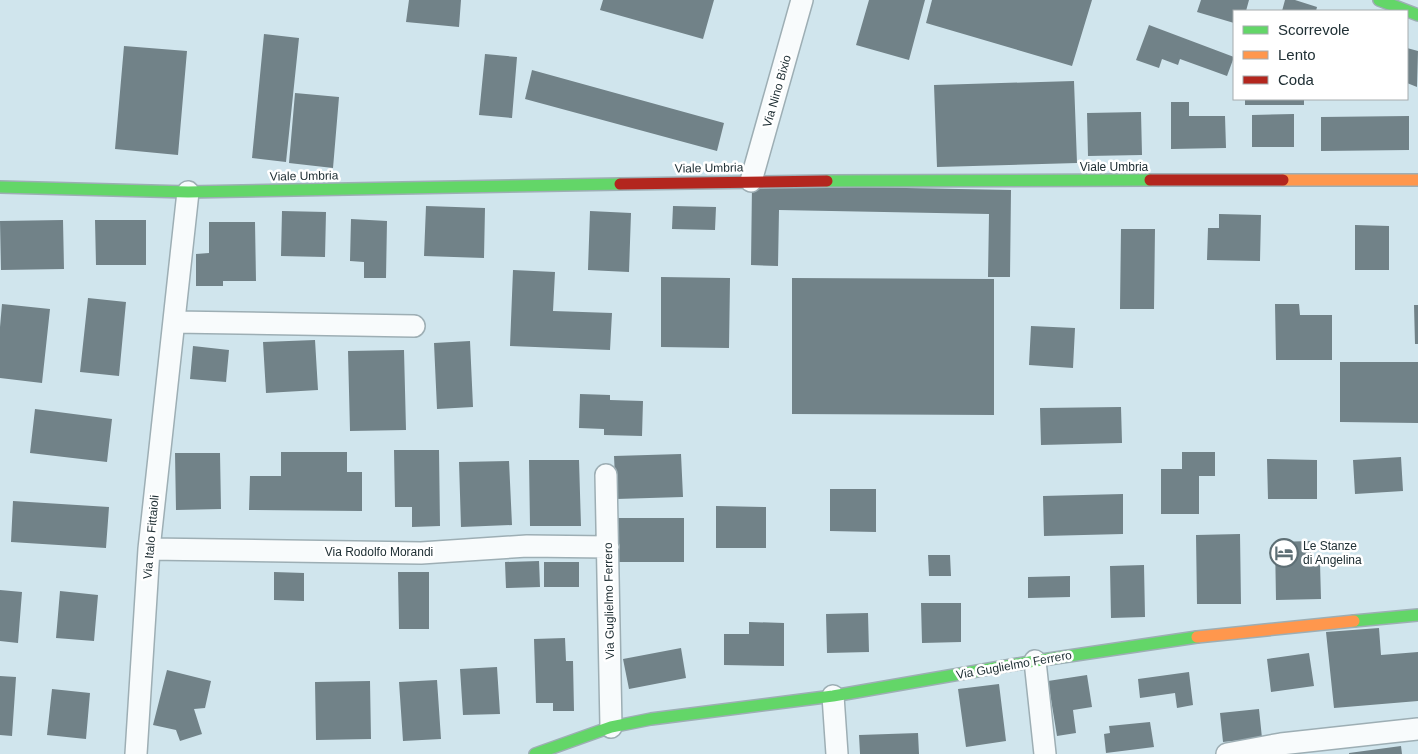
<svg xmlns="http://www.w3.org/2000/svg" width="1418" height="754" font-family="Helvetica,sans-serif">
<rect width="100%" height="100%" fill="#d0e5ed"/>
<!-- building -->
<path fill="#718288" d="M409 0H461L459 27 406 22Z
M603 0H714L703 39 600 10Z
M869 0H925L909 60 856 45Z
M932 0H1092L1072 66 926 23Z
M1201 0H1249L1246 11H1234V23L1197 12Z
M1285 0H1295L1317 7 1316 11H1282Z
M1149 25 1234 57 1227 76 1180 59 1178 65 1162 59 1159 68 1136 60Z
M264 34 299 38 286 162 252 158Z
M124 46 187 51 178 155 115 149Z
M1407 48 1418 51 1417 87 1407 83Z
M485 54 517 57 512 118 479 115Z
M532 70 724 123 717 151 525 99Z
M1074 81 1077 163 937 167 934 85Z
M295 93 339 97 333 168 289 163Z
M1245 99H1304V105H1245Z
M1171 102H1189V116H1225L1226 148 1171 149Z
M1141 112 1142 155 1088 156 1087 113Z
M1294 114V147H1252V115Z
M1409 116V150L1321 151V117Z
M752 185 1011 190 1010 277H988L989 214 779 210 778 266 751 265Z
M426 206 485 208 484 258 424 256Z
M673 206 716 207 715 230 672 229Z
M282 211 326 212 325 257 281 256Z
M590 211 631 213 629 272 588 270Z
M1219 214 1261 215 1260 261 1207 260 1208 228H1219Z
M351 219 387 221 386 278H364V262L350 261Z
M63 220 64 269 1 270 0 221Z
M95 220H146V265H96Z
M209 222H255L256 281H223V286H196V254L209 253Z
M1355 225 1389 226V270H1355Z
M1121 229H1155L1154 309H1120Z
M513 270 555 272 553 311 612 313 610 350 510 346Z
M661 277 730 278 729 348 661 347Z
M792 278 994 279V415L792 414Z
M88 298 126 302 119 376 80 372Z
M2 304 50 309 42 383 0 378V327Z
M1275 304H1299L1300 315H1332V360H1276Z
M1414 305H1418V344H1415Z
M1031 326 1075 328 1073 368 1029 365Z
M315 340 318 390 266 393 263 342Z
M470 341 473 407 437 409 434 343Z
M193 346 229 350 226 382 190 379Z
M404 350 406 430 350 431 348 351Z
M1340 362H1418V423L1340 422Z
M580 394 610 395V400L643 401 642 436 604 435V429L579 428Z
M1121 407 1122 443 1041 445 1040 408Z
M35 409 112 419 107 462 30 453Z
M394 450H439L440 526 412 527V507H395Z
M281 452H347V472H362V511L249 510 250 476H281Z
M1182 452H1215V476H1199V514H1161V469H1182Z
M175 453H220L221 509 176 510Z
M681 454 683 497 616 499 614 456Z
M1401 457 1403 491 1355 494 1353 460Z
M1267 459 1317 460V499H1268Z
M529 460H579L581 526H530Z
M509 461 512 525 461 527 459 462Z
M830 489H876V532L830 531Z
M1123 494V534L1044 536 1043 496Z
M13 501 109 507 106 548 11 542Z
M716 506 766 507V548H716Z
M615 518H684V562H615Z
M1240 534 1241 604H1197L1196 535Z
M1311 541V564L1320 563 1321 599 1276 600 1275 542Z
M928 555H950L951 576H929Z
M539 561 540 587 506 588 505 562Z
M544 562H579V587H544Z
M1144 565 1145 617 1111 618 1110 566Z
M274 572 304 573V601L274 600Z
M398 572H429V629H399Z
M1070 576V597L1028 598V577Z
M0 590 22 592 18 643 0 641Z
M60 591 98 595 94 641 56 638Z
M921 603H961V642L922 643Z
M868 613 869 652 827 653 826 614Z
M749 622 784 623V666L724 665V634H749Z
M1379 628 1381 655 1418 652V701L1334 708 1326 632Z
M565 638 566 661H573L574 711H553V703H536L534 639Z
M681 648 686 678 629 689 623 659Z
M1309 653 1314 686 1271 692 1267 659Z
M497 667 500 714 463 715 460 669Z
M167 670 211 681 205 708 194 709 202 734 180 741 176 730 153 725Z
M1189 672 1193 705 1177 708 1175 693 1140 698 1138 679Z
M1087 675 1092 707 1073 710 1076 733 1057 736 1048 681Z
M0 676 16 677 12 736 0 735Z
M437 680 441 739 403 741 399 682Z
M370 681 371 739 316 740 315 682Z
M999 684 1006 741 966 747 958 689Z
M52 689 90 693 86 739 47 735Z
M1259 709 1262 738 1223 742 1220 713Z
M1150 722 1154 747 1106 753 1104 734 1110 733 1109 726Z
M918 733 919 754H860L859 735Z
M1401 746 1402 754H1349V753Z"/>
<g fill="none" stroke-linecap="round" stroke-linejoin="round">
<defs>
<path id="street" d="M751 181 802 0
M174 322 414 326
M606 475 611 727
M149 549 421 553 527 546 608 547
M1035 661 1045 754
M833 696 837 754
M136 754 149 549 188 192
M1227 754 1281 744 1418 729"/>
<path id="fast" d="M1379 0 1418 15
M827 181 1150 180
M0 187 188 192 620 184
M1354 621 1418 615
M535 754 611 727 651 719 833 696 1035 661 1197 637"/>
<path id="slow" d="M1283 180H1418
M1197 637 1354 621"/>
<path id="jam" d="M1150 180H1283
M620 184 827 181"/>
</defs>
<!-- street casing -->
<use href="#street" stroke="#9daeb4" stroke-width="24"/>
<!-- fast casing -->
<use href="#fast" stroke="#9daeb4" stroke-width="14"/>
<!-- slow casing -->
<use href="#slow" stroke="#9daeb4" stroke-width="14"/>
<!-- jam casing -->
<use href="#jam" stroke="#9daeb4" stroke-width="14"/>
<!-- street -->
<use href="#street" stroke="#f8fbfc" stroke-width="21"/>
<!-- fast -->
<use href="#fast" stroke="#63d668" stroke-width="11"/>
<!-- slow -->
<use href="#slow" stroke="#ff974d" stroke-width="11"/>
<!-- jam -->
<use href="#jam" stroke="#b3261e" stroke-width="11"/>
</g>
<!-- icons -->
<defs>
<symbol id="hotel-ring" viewBox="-11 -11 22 22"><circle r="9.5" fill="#fff" stroke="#5e6f75" stroke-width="1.5"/><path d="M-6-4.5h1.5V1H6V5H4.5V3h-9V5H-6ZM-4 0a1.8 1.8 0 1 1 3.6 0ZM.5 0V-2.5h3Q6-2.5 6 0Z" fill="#5e6f75"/></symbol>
</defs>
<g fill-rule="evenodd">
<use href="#hotel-ring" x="1268" y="537" width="32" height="32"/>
</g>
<g text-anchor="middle" stroke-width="5" stroke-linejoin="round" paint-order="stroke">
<!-- street labels -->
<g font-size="12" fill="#203035" stroke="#fff">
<text transform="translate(777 91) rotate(-74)" y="4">Via Nino Bixio</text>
<text x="1114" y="171">Viale Umbria</text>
<text transform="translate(709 168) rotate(-1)" y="4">Viale Umbria</text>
<text transform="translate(304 176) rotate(-1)" y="4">Viale Umbria</text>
<text transform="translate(151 537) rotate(-85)" y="4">Via Italo Fittaioli</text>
<text x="379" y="556">Via Rodolfo Morandi</text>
<text transform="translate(609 601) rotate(-91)" y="4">Via Guglielmo Ferrero</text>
<text transform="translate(1014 665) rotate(-10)" y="4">Via Guglielmo Ferrero</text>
</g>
<!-- poi labels -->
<g font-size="12" fill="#203035" stroke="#fff" text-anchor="start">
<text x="1303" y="550">Le Stanze<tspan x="1303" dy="14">di Angelina</tspan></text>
</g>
</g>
<!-- legend -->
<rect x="1233" y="10" width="175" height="90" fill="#ffffff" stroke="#a6acae"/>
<rect x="1243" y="26" width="25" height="8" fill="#63d668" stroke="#a6acae"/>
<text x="1278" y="35" font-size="15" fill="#203035">Scorrevole</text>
<rect x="1243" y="51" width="25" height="8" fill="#ff974d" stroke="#a6acae"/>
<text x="1278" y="60" font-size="15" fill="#203035">Lento</text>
<rect x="1243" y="76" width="25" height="8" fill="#b3261e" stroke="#a6acae"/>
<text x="1278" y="85" font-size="15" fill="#203035">Coda</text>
</svg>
